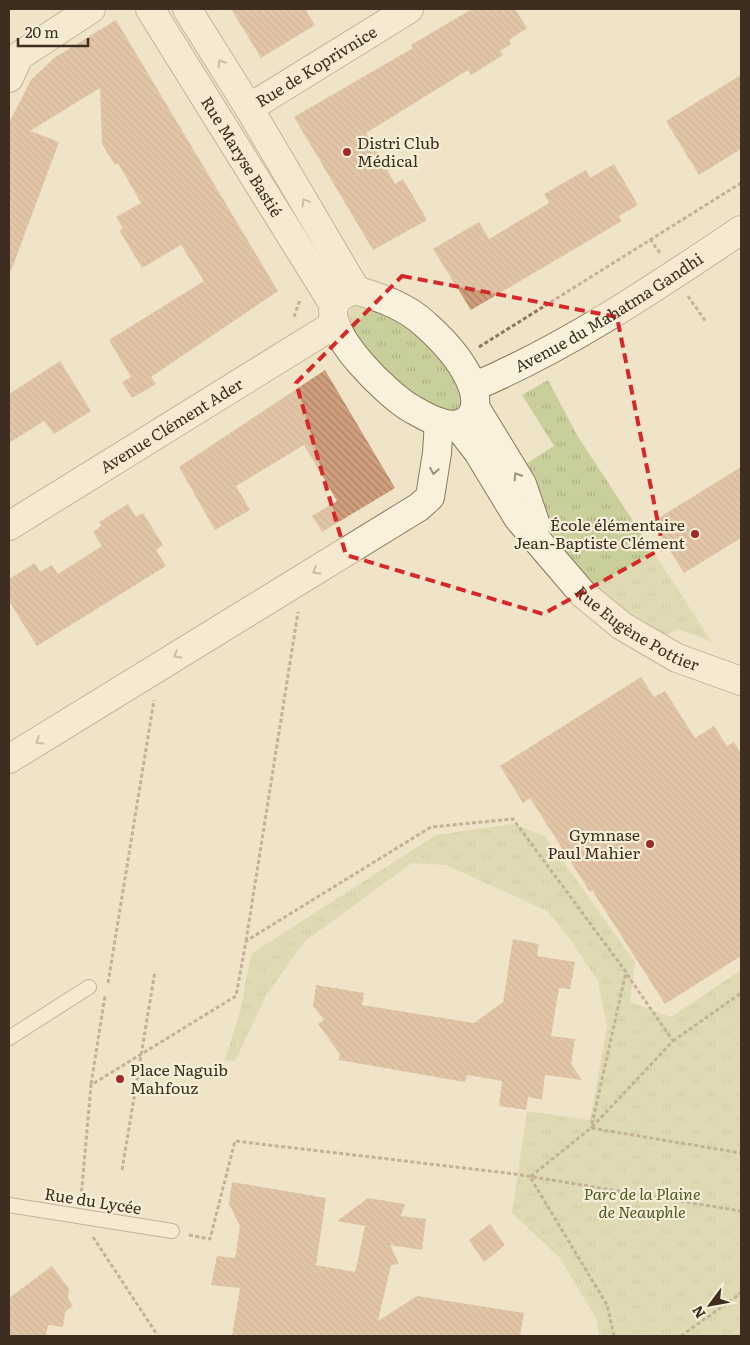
<svg xmlns="http://www.w3.org/2000/svg" width="750" height="1345" font-family="Literata,serif">
<defs>
<pattern id="grass-tufts" width="24" height="20" patternUnits="userSpaceOnUse" patternTransform="scale(1.25)"><rect width="24" height="20" fill="#c9cf9b"/><path d="M3 7l-1-3M5 7V3M7 7l1-3M15 17l-1-3M17 17v-4M19 17l1-3" fill="none" stroke="#aeb285"/></pattern>
<pattern id="building-back-hatch" width="6" height="6" patternUnits="userSpaceOnUse" patternTransform="scale(1.25)"><rect width="6" height="6" fill="#cf9f7d"/><path d="M-1 5l2 2M0 0l6 6M5-1l2 2" fill="none" stroke="#a98266"/></pattern>
</defs>
<rect width="100%" height="100%" fill="#f0e4c8"/>
<!-- grass -->
<path fill="url(#grass-tufts)" d="M356 304 383 310 425 340 458 381 463 401C457 411 453 413 442 412 426 402 410 393 395 383 382 373 349 333 348 316 348 311 352 307 356 304Z
M548 380 577 435 712 642 678 629 667 635 601 595 572 562 541 518 524 465 554 446 522 395Z
M513 824 545 836 635 962 630 1002 671 1017 741 970V1336H599L596 1318 560 1258 512 1213 527 1111 590 1120 607 1027 598 981 570 939 547 911 446 865 412 863 305 941 267 994 235 1061 225 1060 241 1008 251 954 436 835Z"/>
<!-- building -->
<path fill="url(#building-back-hatch)" d="M231 9H305L315 25 261 58Z
M472 9H515L527 28 509 40 511 44 500 51 503 55 471 75 468 70 366 133 395 184 403 179 427 220 373 250 294 117 413 48 411 45Z
M116 20 278 291 151 377 156 384 132 398 122 382 131 377 109 340 204 281 181 245 142 268 119 230 123 228 116 217 141 203 118 163 115 165 102 144 100 88 30 131 59 142 11 271 9 270V123L31 80 54 58Z
M741 75V149L699 175 666 121Z
M614 164 638 205 619 216 622 221 471 310 433 249 479 222 489 239 549 203 544 194 586 170 590 178Z
M60 361 91 411 54 434 44 421 9 443V394Z
M325 370 395 488 322 532 312 516 337 501 304 445 236 486 250 510 215 530 179 467Z
M741 467V538L684 573 652 522Z
M128 504 136 517 143 513 163 545 156 550 166 566 37 646 9 601V579L35 563 40 572 52 565 58 574 102 546 93 532 101 526 99 522Z
M641 677 654 697 665 691 695 738 714 726 727 746 734 742 741 753V956L665 1004 592 890 590 892 530 798 523 803 500 766Z
M513 939 539 944 537 956 575 962 570 989 559 988 551 1036 575 1039 571 1064 582 1080 545 1075 542 1100 528 1097 526 1110 499 1106 502 1081 467 1075 465 1082 339 1060 340 1054 318 1024 324 1020 313 1006 316 985 364 993 362 1005 474 1023 503 1002Z
M232 1182 326 1198 316 1265 355 1272 365 1226 337 1221 368 1198 405 1204 401 1216 426 1219 422 1250 390 1245 399 1264 391 1265 378 1321 417 1296 524 1313 520 1336H232L240 1288 211 1285 217 1256 235 1258 240 1226 229 1204Z
M490 1224 505 1245 484 1262 469 1240Z
M52 1266 69 1289 68 1298 73 1306 65 1312 63 1327 48 1325 46 1336H9V1298Z"/>
<g fill="none" stroke-linecap="round" stroke-linejoin="round">
<defs>
<path id="service" d="M9 1038 89 987
M9 1205 172 1231"/>
<g id="minor">
<path id="s1" d="M150 9 334 305"/>
<path d="M187 9 249 108 356 290"/>
<path d="M9 78 19 56 91 9"/>
<path id="s2" d="M249 108 409 9"/>
<path d="M356 290C381 298 406 306 426 325 445 342 465 364 473 388 476 398 477 409 470 417 455 435 428 418 412 409 390 397 321 332 335 304 339 295 347 293 356 290Z"/>
<path id="s3" d="M473 387C568 347 656 287 741 230"/>
<path d="M475 407 522 484 536 525"/>
<path id="s4" d="M457 425 478 452 518 518 583 594 622 626 677 658 741 681"/>
<path id="s5" d="M9 526 335 324"/>
<path d="M9 759 419 507 430 497 437 453 439 422"/>
</g>
</defs>
<!-- service casing -->
<use href="#service" stroke="#8d765c" stroke-width="16"/>
<!-- minor casing -->
<use href="#minor" stroke="#8d765c" stroke-width="30"/>
<!-- path -->
<path stroke="#8d765c" stroke-width="3" stroke-dasharray="4 2.5" stroke-linecap="butt" d="M650 239 660 253
M688 296 706 322
M294 317 300 300
M479 347 741 183
M246 941 298 612
M108 983 154 700
M673 1041 741 993
M91 1084 105 996
M592 1127 673 1041 626 973
M122 1170 155 971
M81 1198 91 1085 236 996 246 941 431 827 513 819 626 972 591 1128
M189 1235 210 1239 235 1141 515 1174 741 1211
M93 1237 158 1336
M614 1336 607 1305 530 1177 591 1128 741 1153
M681 1336 741 1293"/>
<!-- service -->
<use href="#service" stroke="#faf1dc" stroke-width="14"/>
<!-- minor -->
<use href="#minor" stroke="#faf1dc" stroke-width="28"/>
</g>
<!-- one-way arrows -->
<defs><path id="oneway-chevron" d="M-2-3.5L2.5 0L-2 3.5" fill="none" stroke-width="1.6" stroke-linecap="round" stroke-linejoin="round" transform="scale(1.25)"/></defs>
<g stroke="#9c907e">
<use href="#oneway-chevron" transform="translate(221 63) rotate(-122)"/>
<use href="#oneway-chevron" transform="translate(305 202) rotate(-121)"/>
<use href="#oneway-chevron" transform="translate(434 471) rotate(100)"/>
<use href="#oneway-chevron" transform="translate(517 476) rotate(-122)"/>
<use href="#oneway-chevron" transform="translate(316 571) rotate(148)"/>
<use href="#oneway-chevron" transform="translate(177 655) rotate(149)"/>
<use href="#oneway-chevron" transform="translate(39 741) rotate(148)"/>
</g>
<!-- marked area -->
<path d="M0 0H750V1345H0ZM402 276 617 317 663 548 543 614 346 555 296 383Z" fill="#f0e4c8" fill-opacity=".55" fill-rule="evenodd"/>
<path fill="none" stroke="#d62828" stroke-width="4" stroke-dasharray="10 6" stroke-linejoin="round" d="M402 276 617 317 663 548 543 614 346 555 296 383Z"/>
<!-- markers -->
<g fill="#9e2a2b" stroke="#f7eed8" stroke-width="2">
<circle cx="347" cy="152" r="5"/>
<circle cx="695" cy="534" r="5"/>
<circle cx="650" cy="844" r="5"/>
<circle cx="120" cy="1079" r="5"/>
</g>
<g text-anchor="middle" stroke-width="4.5" stroke-linejoin="round" paint-order="stroke">
<!-- street labels -->
<g font-size="16" fill="#3d2e20" stroke="#f7eed8">
<text dy="6" stroke="none"><textPath href="#s2" startOffset="79">Rue de Koprivnice</textPath></text>
<text dy="6" stroke="none"><textPath href="#s1" startOffset="174">Rue Maryse Bastié</textPath></text>
<text dy="6" stroke="none"><textPath href="#s3" startOffset="155">Avenue du Mahatma Gandhi</textPath></text>
<text dy="6" stroke="none"><textPath href="#s5" startOffset="191">Avenue Clément Ader</textPath></text>
<text dy="6" stroke="none"><textPath href="#s4" startOffset="276">Rue Eugène Pottier</textPath></text>
<text transform="translate(93 1201) rotate(9)" y="6">Rue du Lycée</text>
</g>
<!-- poi labels -->
<g font-size="16" fill="#3d2e20" stroke="#f7eed8" text-anchor="start">
<text x="357" y="149">Distri Club<tspan x="357" dy="18">Médical</tspan></text>
<text x="685" y="531" text-anchor="end">École élémentaire<tspan x="685" dy="18">Jean-Baptiste Clément</tspan></text>
<text x="640" y="841" text-anchor="end">Gymnase<tspan x="640" dy="18">Paul Mahier</tspan></text>
<text x="130" y="1076">Place Naguib<tspan x="130" dy="18">Mahfouz</tspan></text>
</g>
<!-- park labels -->
<g font-size="16" font-style="italic" fill="#4d5a26" stroke="#f7eed8">
<text x="642" y="1200">Parc de la Plaine<tspan x="642" dy="18">de Neauphle</tspan></text>
</g>
</g>
<!-- border -->
<rect width="750" height="1345" fill="none" stroke="#3d2e20" stroke-width="20"/>
<!-- north arrow -->
<g transform="translate(710 1305) rotate(238)" stroke="#f7eed8" stroke-width="4" paint-order="stroke">
<path d="M0-4L9 19L0 12L-9 19Z" fill="#3d2e20"/>
<text y="-8" font-size="14" font-weight="bold" text-anchor="middle" fill="#3d2e20">N</text>
</g>
<!-- scale -->
<path d="M18 38v8h70v-8" fill="none" stroke="#3d2e20" stroke-width="2.5"/>
<text x="25" y="38" font-size="15" fill="#3d2e20" stroke="#f7eed8" stroke-width="4" paint-order="stroke">20 m</text>
</svg>
